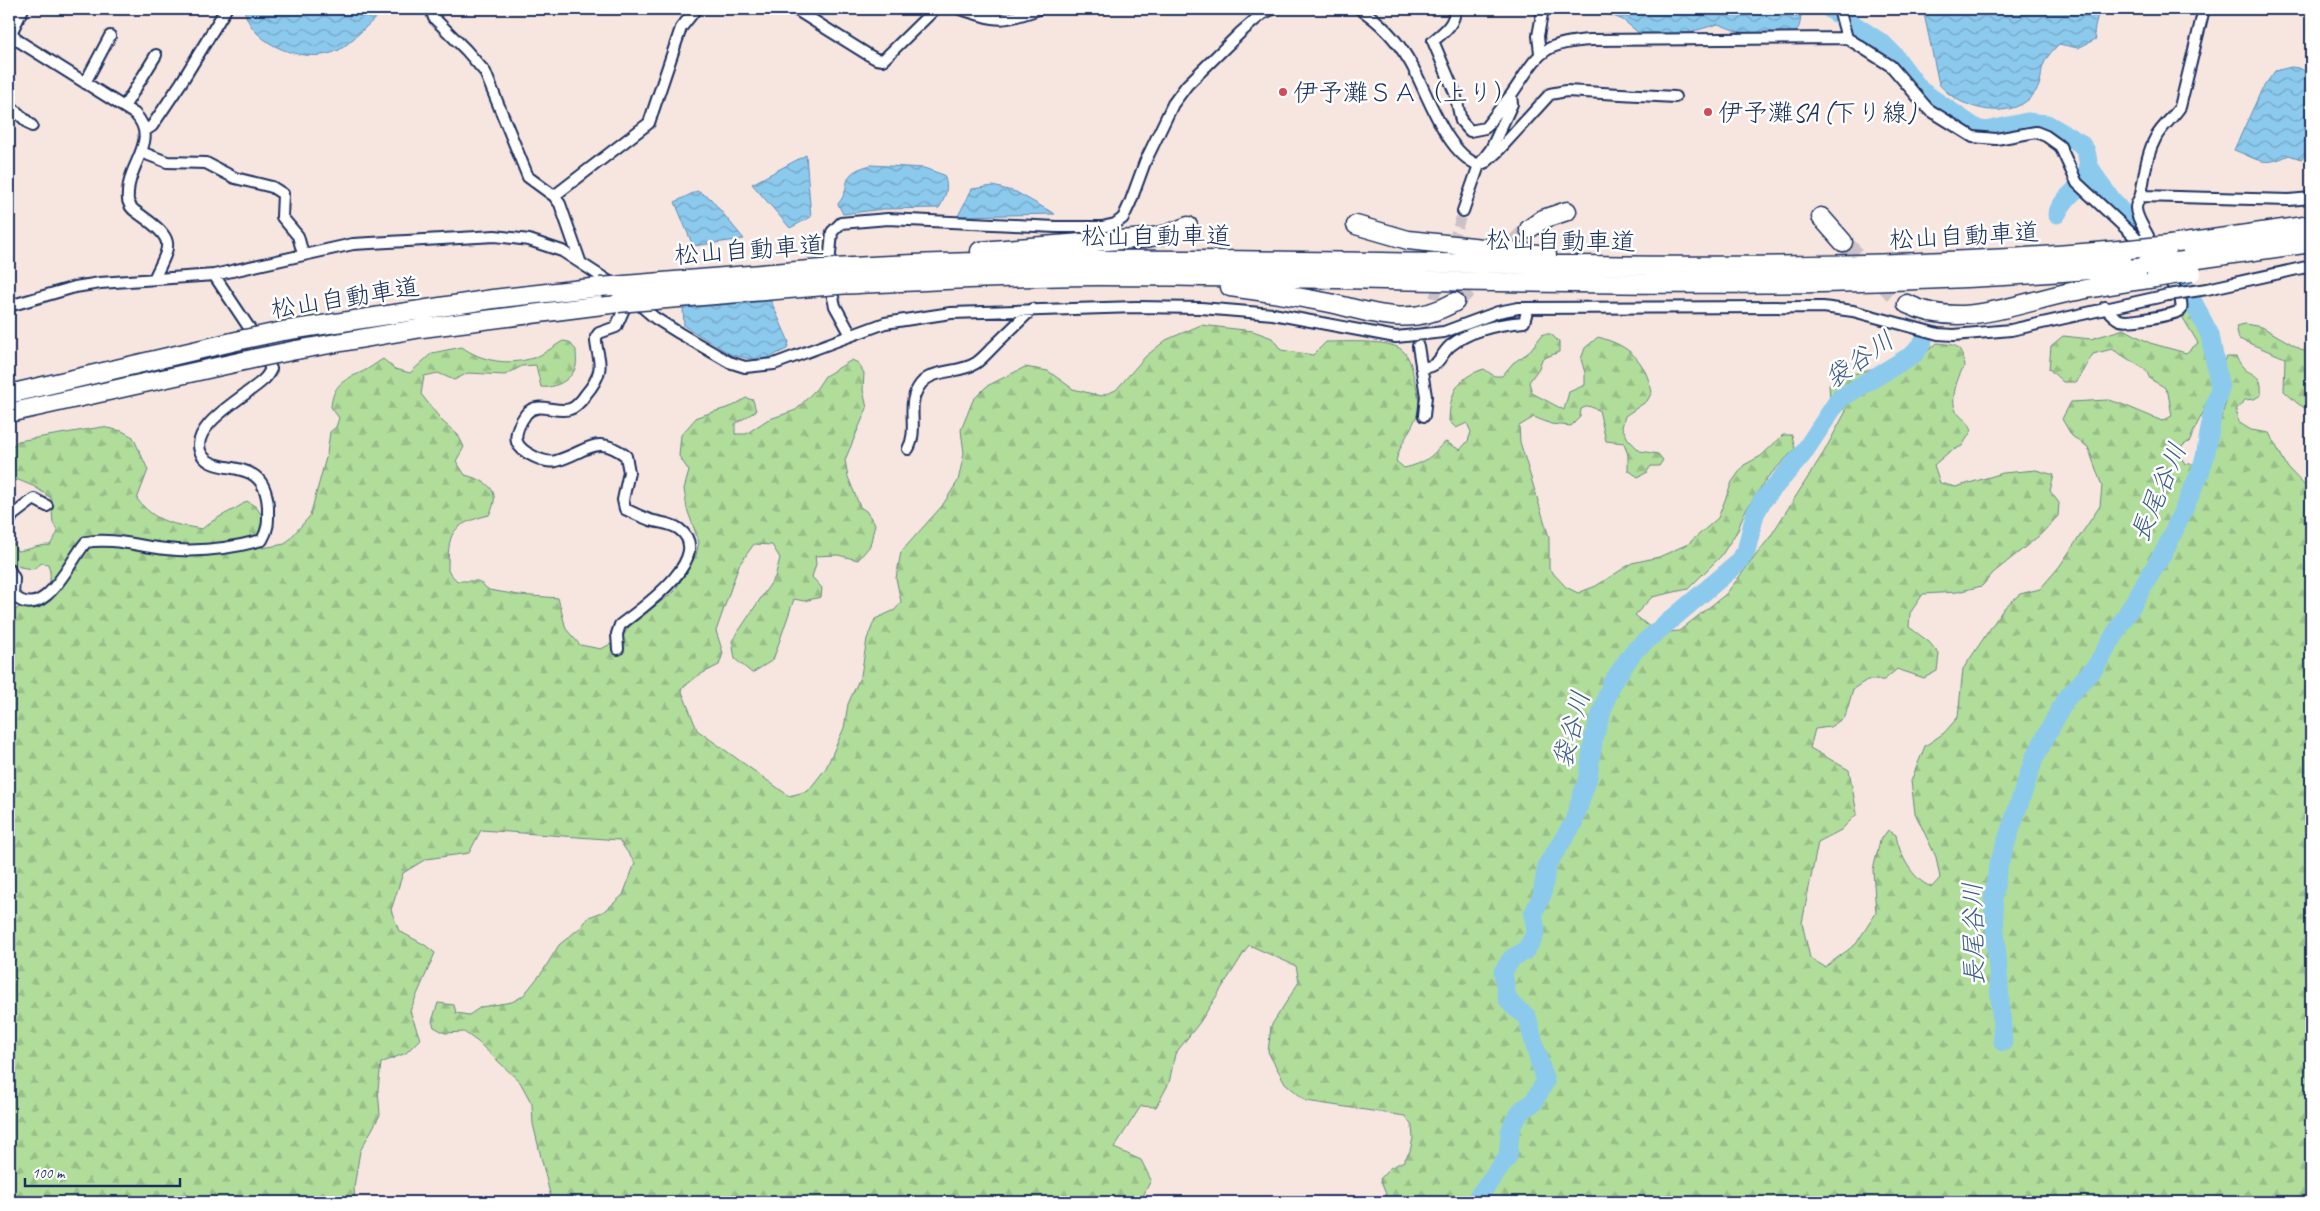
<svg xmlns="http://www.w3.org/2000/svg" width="2320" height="1211" font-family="Caveat,'Klee One',sans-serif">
<defs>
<pattern id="forest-firs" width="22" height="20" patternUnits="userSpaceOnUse" patternTransform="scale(1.25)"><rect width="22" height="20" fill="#b1dd9b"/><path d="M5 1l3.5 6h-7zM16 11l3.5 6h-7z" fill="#98be88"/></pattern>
<pattern id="water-waves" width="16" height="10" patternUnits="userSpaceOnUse" patternTransform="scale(1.25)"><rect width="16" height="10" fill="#8ccaed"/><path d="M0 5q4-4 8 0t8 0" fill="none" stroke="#72a4c3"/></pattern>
</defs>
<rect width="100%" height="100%" fill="#f7e6e0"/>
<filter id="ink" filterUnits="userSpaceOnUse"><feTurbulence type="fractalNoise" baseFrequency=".02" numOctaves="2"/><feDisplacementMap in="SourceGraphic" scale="10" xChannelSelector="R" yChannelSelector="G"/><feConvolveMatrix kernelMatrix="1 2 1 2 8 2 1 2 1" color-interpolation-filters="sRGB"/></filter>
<g filter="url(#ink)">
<!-- forest -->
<path fill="url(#forest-firs)" stroke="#66867c" d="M2193 310C2203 323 2219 368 2215 384 2211 404 2196 421 2190 441L2182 446 2180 455 2185 464H2194L2201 453 2214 440 2226 402 2221 367 2226 357H2236C2239 362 2242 367 2246 370 2259 378 2262 378 2261 395L2254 399 2245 400 2236 410 2238 422 2251 430 2269 433 2288 468 2306 487 2304 523 2311 524V1202H1389L1380 1179 1390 1168 1404 1161 1410 1151 1413 1138 1412 1126 1405 1116 1306 1101 1285 1083 1268 1052 1271 1026 1299 982 1296 966 1249 945 1200 1022 1175 1054 1169 1083 1156 1107 1141 1106 1114 1148 1141 1160 1151 1180 1140 1202H555L551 1198 533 1124 532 1104 520 1082 478 1042 464 1032 445 1033 434 1027 432 1021 438 1003 454 1005 456 1013 469 1015 481 1007 512 1002 523 996 543 971 559 945 581 927 589 917 605 911 623 895 635 863 619 840 481 830 469 853 426 859 403 873 391 910 399 931 425 945 435 953 410 1011 420 1039 406 1053 381 1063 378 1089 380 1115 360 1151 354 1187 355 1202H9V617C22 597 60 600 48 564L42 563 33 569 20 567 9 562V540L12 541 17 551C30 550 36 545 50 545L58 532 53 523 51 498 35 487 9 476V449L18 441 102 427 122 431 133 437 148 470 137 499C156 523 173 524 202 529 218 515 231 513 247 501L256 507 263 517 258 536 262 548 285 544 310 516 327 454 330 432 336 427 339 418 331 407C333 385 343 380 362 372 369 369 376 363 383 359L395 369 410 373 432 353 462 347C481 361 508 366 533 358 543 355 554 346 563 341L569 342 576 350C576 355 577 362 576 366 572 380 554 389 541 387L536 365 522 366 505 375 468 373 454 380 438 373 424 376 421 394 442 421 458 435 464 447 456 461 465 475C487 481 503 490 489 515 450 525 448 532 448 571L457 581H478L489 590 519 595 558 598 566 629 580 645 601 649 622 638 631 623 674 592 696 555 699 542 687 509 684 489 689 471 679 456 681 435 697 417 733 406 746 398 753 400 756 411 735 424V434H746L767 420 796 410 817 388 825 376 852 360 858 363 864 373 863 390 867 408 845 460 848 477 860 507 866 511 875 524 870 546 858 560 838 555 815 556 816 564 812 577 822 588 821 597 804 601 794 599 773 660 752 673 735 659 732 641 775 577 780 558 772 545 754 544 739 565 716 631 723 653 719 665 699 675 681 689 697 730 789 796 808 791 826 768 844 728 848 704 861 675 867 639 875 619 895 610 901 602 896 578 901 552 942 506 958 481 964 453 961 430 973 400 987 386 1025 367 1048 371 1073 389 1101 396 1116 390 1145 357 1166 340 1201 325 1253 331 1272 338 1281 350 1313 355 1326 342C1343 342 1390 339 1402 350 1410 357 1412 368 1414 378 1417 388 1421 403 1418 412 1412 430 1400 443 1396 461L1404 468C1413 466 1423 463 1431 456 1437 451 1439 446 1446 442L1460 450 1468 441 1471 432 1467 423 1456 428 1449 421C1450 393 1456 378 1484 369L1494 376H1502L1513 363 1528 353 1543 334H1551L1559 342V352L1542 359 1539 368 1529 382 1532 393 1564 410 1569 392 1585 385V373L1581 359 1585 348 1598 337C1630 346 1644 359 1652 392L1647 401 1625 416 1622 427 1628 439 1640 451 1658 454 1663 460 1659 466H1651L1646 473 1638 477 1628 470V455L1624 443 1606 441 1599 410 1588 406 1581 409 1580 417 1571 426 1551 424 1534 417 1519 426 1520 442 1549 537V569L1566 587 1578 593 1596 586 1632 563 1659 557 1688 544 1718 518 1732 482 1744 465 1761 456 1783 435H1792L1795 449 1767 478 1744 513 1738 530 1721 556 1688 589 1652 597 1635 615 1657 633 1679 631 1726 594 1770 537 1824 452 1846 411 1830 399 1829 385 1846 376 1892 363 1916 361 1937 343C1957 345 1962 344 1964 367 1957 377 1950 400 1956 411 1961 419 1969 421 1972 430L1962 446 1949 452 1934 465 1940 483 1956 487 2003 473 2036 470 2054 475 2050 491 2059 503 2058 516 2040 535 1993 573 1982 586 1957 592 1923 594 1910 613 1909 627 1929 642 1939 654 1937 671 1924 678 1897 669 1884 680H1867L1853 689 1845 717 1830 727 1815 729 1810 748 1849 770 1857 814 1841 830 1818 842 1802 923 1810 958 1825 967 1856 944 1876 913 1873 870 1880 841 1888 830 1896 835C1899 854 1913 881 1932 887L1940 878 1936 857 1915 813 1911 781 1925 746 1944 733 1958 717 1963 669 2004 608 2020 594 2040 589 2059 567 2100 506 2102 486 2088 447 2072 436 2062 419 2071 402 2108 400 2119 403 2162 421 2172 416 2168 393 2164 387 2150 379 2146 370 2112 349 2093 354 2076 382H2063L2049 369 2051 346 2063 336 2091 339 2124 329 2150 343 2186 353 2198 343 2183 318 2184 313Z
M2245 324 2262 327 2311 355V412L2297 403 2284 391 2285 358 2239 339 2236 326Z"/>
<!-- water -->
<path fill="url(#water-waves)" stroke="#5f8cb4" d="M244 9H386C373 19 351 43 339 50 307 66 251 46 244 9Z
M1596 9H1801C1801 18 1801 30 1792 35H1747L1718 24 1694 31 1690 36 1640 34 1623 20Z
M1923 9H2099L2094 32 2096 39 2078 48 2059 44C2052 51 2045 58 2042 69 2041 76 2041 84 2036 91 2015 123 1960 111 1939 84Z
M2291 67 2299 68 2311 74V151L2301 159 2289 155C2263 168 2258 159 2234 150L2262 89 2275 71Z
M806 155 811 217 790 228 752 184Z
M871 165 924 168 944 175C949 187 946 197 939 208L883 209 843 214 838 204C854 185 836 174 871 165Z
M993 186 1016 192 1055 214 958 216 972 189Z
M697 191 710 198 744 239 693 246 675 202Z
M771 301 789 342 787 349 761 361 732 355 684 326 683 308Z"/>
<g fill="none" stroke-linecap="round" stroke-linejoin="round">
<!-- river -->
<path stroke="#8ccaed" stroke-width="19" d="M1830 9 1883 44 1894 55 1920 90 1977 129 1986 131 2027 122 2047 124 2080 143 2086 151 2089 166 2101 186 2193 302 2210 335 2220 388 2213 411 2205 457 2200 473 2166 548 2096 666 2065 700 2034 759 1998 867 1993 900 2003 1042
M2057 214C2066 192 2082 191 2089 167
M1474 1202 1508 1157 1510 1133 1513 1123 1523 1109 1533 1103 1545 1082 1527 1017 1512 1005 1507 998 1503 972 1512 958 1525 951 1534 937 1536 929 1533 914 1542 895 1547 865 1573 824 1588 777 1594 736 1611 684 1634 651 1737 564 1746 551 1755 514 1762 501 1802 455 1839 399 1914 354 1923 342"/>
<!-- street-tunnel -->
<path stroke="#cbc1c6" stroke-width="10" stroke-dasharray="10 5" stroke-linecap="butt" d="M1420 341 1463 211"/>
<!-- highway-tunnel -->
<path stroke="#cbc1c6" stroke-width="18" stroke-dasharray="18 9" stroke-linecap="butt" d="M1843 242 1890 290 1907 304
M1455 302 1529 229"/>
<defs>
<path id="street" d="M431 9 434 18 466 50 485 72 528 177 554 196 560 204 580 261
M795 9 867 54 876 59 883 60 935 9
M960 9C999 21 1000 23 1039 9
M1360 9C1382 23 1397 40 1410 62 1427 91 1445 153 1479 165L1486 162 1498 151 1550 94 1566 91 1675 97
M1455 9C1455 24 1444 32 1433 41L1455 93 1461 121 1470 131 1485 128 1511 95 1512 104 1491 149 1479 165 1463 211
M9 28 17 40 135 114C160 140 129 162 128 192 128 196 127 200 129 203 131 210 137 212 142 216 177 241 170 245 154 279
M12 31 23 9
M1847 38 1891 66 1928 109 1973 137 1996 139 2036 132 2046 136 2060 146 2077 183 2133 235 2145 249
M1540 53 1538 36 1543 9
M85 83 110 36
M1511 95C1539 55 1538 43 1591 40L1847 38 1839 9
M9 105 32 126
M124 107 156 55
M146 130 152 126 181 83 226 9
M141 152 167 162 206 163 235 178 272 187 283 194 282 217 298 236 303 254
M554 196 649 123 681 28 696 9
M2141 196 2289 200 2311 198
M2139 242 2148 236C2144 228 2136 217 2136 208 2136 202 2140 199 2141 194 2145 174 2146 155 2156 137 2162 126 2173 118 2180 107L2204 9
M2207 289 2311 266
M635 301 655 318 679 333 729 362 745 367 774 364 885 323 951 313 1136 307 1201 308 1273 314 1396 337 1444 332 1498 312 1518 308 1823 307 1853 311 1938 334 1954 335 2011 330 2168 295
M9 306 75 287 100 283 214 275 353 244 495 236 529 240 562 251 616 286
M2105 307C2109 312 2114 318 2120 320 2127 323 2175 315 2181 310 2184 297 2172 284 2164 274
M851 335 835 306 828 276 832 232 841 223 888 219 1056 227H1102L1115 224 1123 218 1130 203 1145 162 1173 104 1187 85 1241 32 1262 14 1273 9
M1418 346 1426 396 1424 416
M1421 367C1439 369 1439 356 1450 346 1471 329 1499 324 1524 322L1528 308
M908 449C919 430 906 407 918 388 930 367 957 375 976 363 982 359 988 352 993 347 1006 334 1019 322 1032 309
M9 521 13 515 34 499 47 506
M9 569 14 578 13 595C44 624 69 562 86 542 112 537 141 547 166 549 198 553 232 548 262 540 269 528 268 521 268 507 265 453 217 478 202 455 185 428 246 396 262 381 266 378 269 373 271 369L254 335 214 275
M618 649 617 634 620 625C638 611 717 557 679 529 671 523 659 523 650 520 642 517 633 513 625 509L623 500 629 472 626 456C596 433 587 452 556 461 546 464 521 453 517 442 514 432 521 421 526 414 537 400 556 414 570 409 577 407 582 400 586 394 592 387 597 380 599 371 602 359 595 349 596 337L599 333 616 327 628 300"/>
<path id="highway" d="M1821 217 1843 242
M1356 225 1408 240 1547 255
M1529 229 1543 219 1567 211
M2170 245 2311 225
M980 251 1146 238 1168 234 1188 226
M2184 261 2311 243
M835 268C1267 242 1699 289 2130 249
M837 285C924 281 1012 276 1100 276 1448 277 1798 299 2145 265
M1230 287C1261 291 1293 296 1325 302 1374 312 1408 329 1455 302
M1907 304C1961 330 2017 303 2071 292 2099 286 2127 282 2155 278
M283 331 493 299 600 287
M296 350 422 328 618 303
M9 394 245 339
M9 413 257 358"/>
</defs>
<!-- street casing -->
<use href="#street" stroke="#1b2f5e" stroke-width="14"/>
<!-- highway casing -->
<use href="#highway" stroke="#1b2f5e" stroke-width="21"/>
<!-- street -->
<use href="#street" stroke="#fff" stroke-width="10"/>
<!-- highway -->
<use href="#highway" stroke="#fff" stroke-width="18"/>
<defs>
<path id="street-bridge" d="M2168 295 2207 289"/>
<path id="highway-bridge" d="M2130 249 2170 245
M2145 265 2184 261
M2155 278 2192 272
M600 287 835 268
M618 303 837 285
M245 339 283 331
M257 358 296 350"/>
</defs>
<!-- street-bridge casing -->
<use href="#street-bridge" stroke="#1b2f5e" stroke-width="14" stroke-linecap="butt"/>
<!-- highway-bridge casing -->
<use href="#highway-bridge" stroke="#1b2f5e" stroke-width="21" stroke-linecap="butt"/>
<!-- street-bridge -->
<use href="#street-bridge" stroke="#fff" stroke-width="10"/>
<!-- highway-bridge -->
<use href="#highway-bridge" stroke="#fff" stroke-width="18"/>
</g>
</g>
<!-- markers -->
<g fill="#d1495b" stroke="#fff" stroke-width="2">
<circle cx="1283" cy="92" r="5"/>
<circle cx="1708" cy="112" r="5"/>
</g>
<g text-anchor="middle" stroke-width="5" stroke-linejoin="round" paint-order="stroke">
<!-- poi labels -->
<g font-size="25" fill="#1b2f5e" stroke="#fff" text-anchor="start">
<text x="1293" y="101">伊予灘ＳＡ（上り）</text>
<text x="1718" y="121">伊予灘SA (下り線)</text>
</g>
<!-- street labels -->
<g font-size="25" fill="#1b2f5e" stroke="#fff">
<text x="1156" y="244">松山自動車道</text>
<text transform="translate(1964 235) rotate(-3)" y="9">松山自動車道</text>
<text transform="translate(1561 240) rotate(1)" y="9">松山自動車道</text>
<text transform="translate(749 249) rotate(-4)" y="9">松山自動車道</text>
<text transform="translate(345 297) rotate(-9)" y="9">松山自動車道</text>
</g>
<!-- water labels -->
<g font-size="26" font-style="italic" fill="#3d5e89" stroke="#fff">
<text transform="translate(1859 359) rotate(-35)" y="9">袋谷川</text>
<text transform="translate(2158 492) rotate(-67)" y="9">長尾谷川</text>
<text transform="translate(1571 729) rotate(-75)" y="9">袋谷川</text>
<text transform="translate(1973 934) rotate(-91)" y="9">長尾谷川</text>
</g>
</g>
<!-- margin -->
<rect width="2320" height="1211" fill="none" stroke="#fff" stroke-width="30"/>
<rect x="15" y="15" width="2290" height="1181" fill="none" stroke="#1b2f5e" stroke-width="2" filter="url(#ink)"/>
<!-- scale -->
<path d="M25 1178v8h155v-8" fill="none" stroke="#1b2f5e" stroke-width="2.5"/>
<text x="32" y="1178" font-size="15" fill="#1b2f5e" stroke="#ffffff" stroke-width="4" paint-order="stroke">100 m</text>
</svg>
